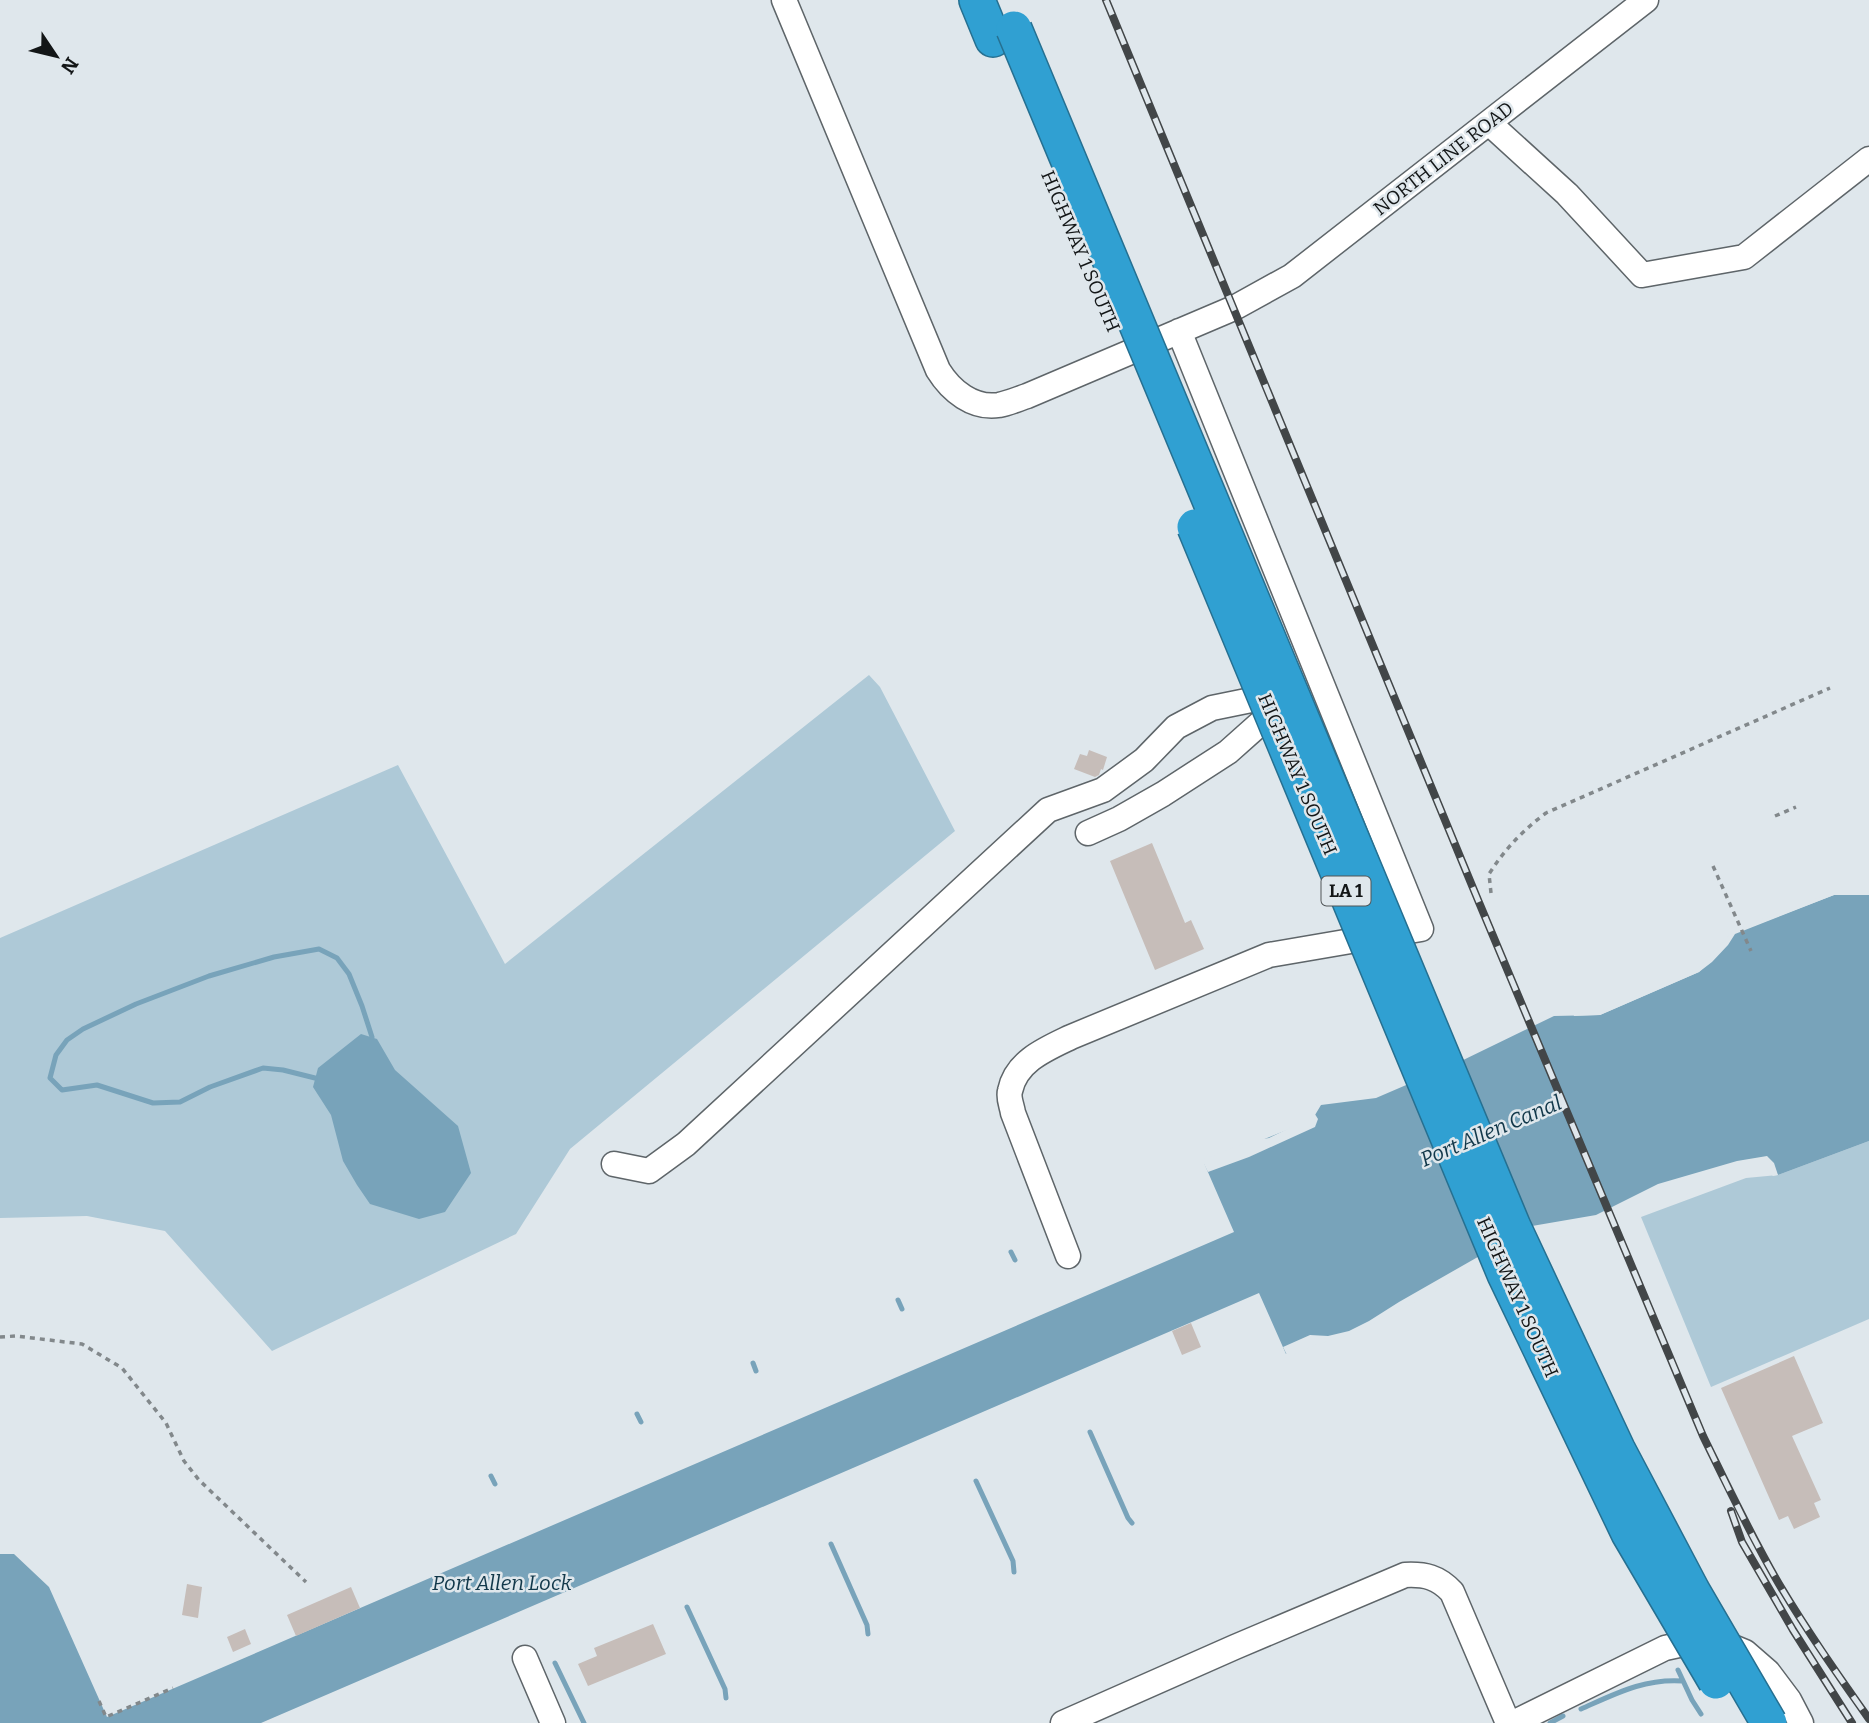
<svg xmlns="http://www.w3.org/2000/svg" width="1869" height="1723" font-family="Bitter,serif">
<rect width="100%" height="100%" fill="#dfe7ec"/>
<!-- green -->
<path fill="#aec9d7" d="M869 675 880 687 955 831 570 1149 516 1234 272 1351 165 1231 87 1216 0 1218V938L398 765 505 964Z
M1869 1141V1319L1711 1387 1641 1217 1746 1178 1778 1175Z"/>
<!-- water -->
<path fill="#78a3ba" d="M1834 895H1869V1141L1778 1175 1767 1165 1528 1239 1354 1330 1286 1354 1259 1293 261 1723H0V1554H14L49 1587 107 1717 1234 1232 1204 1163 1312 1120 1321 1105 1376 1098 1455 1064 1554 1016 1600 1015 1699 972 1735 933Z
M361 1034 377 1039 395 1070 458 1126 471 1173 445 1212 419 1219 370 1204 357 1185 343 1161 331 1115 313 1087 318 1068Z"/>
<!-- pier -->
<path fill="#dfe7ec" d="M1833 892H1869V895H1834L1735 934 1728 945 1712 962 1699 972 1600 1015 1574 1016 1573 1013 1599 1012 1697 969 1734 930Z
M1313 1111 1318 1119 1315 1127 1249 1157 1208 1172 1202 1160 1250 1141 1269 1138 1310 1118Z
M1767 1156 1774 1163 1778 1175 1773 1176 1766 1169 1689 1193 1635 1216 1595 1230 1530 1243 1355 1333 1315 1345 1288 1357 1283 1347 1310 1335 1328 1336 1349 1331 1369 1321 1399 1302 1532 1226 1596 1215 1658 1184 1737 1161Z"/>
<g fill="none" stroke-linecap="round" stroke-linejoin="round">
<!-- stream -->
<path stroke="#78a3ba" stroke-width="5" d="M315 1078 283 1070 263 1068 210 1087 180 1102 153 1103 97 1085 62 1090 50 1078 56 1055 67 1040 83 1029 136 1004 209 976 274 957 319 949 337 958 349 974 362 1006 372 1037
M1011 1252 1015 1260
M898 1300 902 1309
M753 1363 756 1371
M637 1414 641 1422
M1090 1432 1128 1518 1132 1523
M491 1476 495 1484
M976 1481 1013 1561 1014 1572
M831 1544 867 1625 868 1634
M687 1607 725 1689 726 1698
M555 1663 584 1723
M1678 1670 1692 1700 1701 1714
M1581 1709C1615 1694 1645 1678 1683 1681
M1550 1723 1563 1716"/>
</g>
<!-- building -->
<path fill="#c6bdb9" d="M1089 750 1107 757 1103 770 1101 769 1099 775 1095 777 1074 769 1080 754 1087 756Z
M1152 843 1185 923 1191 920 1204 949 1155 970 1110 861Z
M1191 1323 1201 1347 1182 1355 1172 1331Z
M1794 1356 1823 1423 1792 1436 1821 1500 1814 1503 1820 1517 1794 1529 1788 1516 1779 1520 1721 1388Z
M187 1584 202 1587 198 1618 182 1615Z
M351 1587 360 1608 296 1636 287 1615Z
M653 1624 666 1654 588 1686 578 1664 597 1656 594 1648Z
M245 1629 251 1644 233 1652 227 1637Z"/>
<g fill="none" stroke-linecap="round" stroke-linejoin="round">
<defs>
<path id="minor" d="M784 0 938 370C951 391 973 409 999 405 1009 403 1018 399 1027 396L1234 308 1292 276 1646 0
M1489 123 1567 194 1642 275 1744 257 1869 159
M1088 833 1119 819 1163 794 1228 752 1283 703
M614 1164 649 1171 686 1144 1048 810 1103 790 1144 760 1176 727 1212 708 1261 698 1281 696
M1068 1256 1013 1113C1012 1106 1008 1098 1010 1091 1016 1061 1046 1049 1071 1037L1269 955 1421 929 1179 331
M525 1658 553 1723
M1063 1723 1235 1647 1405 1575C1425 1574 1438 1577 1452 1592L1508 1723
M1513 1723 1665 1648 1711 1638 1745 1652 1768 1672 1789 1700 1801 1723"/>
<path id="highway" d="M977 0 993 39"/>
</defs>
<!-- minor casing -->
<use href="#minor" stroke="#5e6569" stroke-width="27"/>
<!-- highway casing -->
<use href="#highway" stroke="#267091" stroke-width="38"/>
<!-- path -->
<path stroke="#82888b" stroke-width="3.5" stroke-dasharray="5 5" stroke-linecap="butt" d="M1775 816 1796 807
M1713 866 1751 951
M1491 893 1489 874C1505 849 1522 831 1546 813L1830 688
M0 1337 16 1336 82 1344 122 1368 166 1423 184 1461 199 1480 306 1582
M99 1701 106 1717 173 1688"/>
<!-- minor -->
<use href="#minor" stroke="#fff" stroke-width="24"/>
<!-- highway -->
<use href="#highway" stroke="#30a0d2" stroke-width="35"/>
<defs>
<path id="rail" d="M1106 0 1478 900 1703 1436C1727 1485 1751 1536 1779 1584 1807 1631 1838 1675 1869 1719
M1731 1511 1742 1542 1793 1630 1852 1723"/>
</defs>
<!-- rail casing -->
<use href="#rail" stroke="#424648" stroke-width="8"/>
<!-- rail -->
<use href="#rail" stroke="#dfe7ec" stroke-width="5" stroke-dasharray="16" stroke-linecap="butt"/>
<defs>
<path id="highway-bridge" d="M1014 29 1513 1227 1617 1449 1692 1591 1769 1723
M1195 527 1505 1274 1629 1533 1716 1681"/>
</defs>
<!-- highway-bridge casing -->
<use href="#highway-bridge" stroke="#267091" stroke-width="38" stroke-linecap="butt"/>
<!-- highway-bridge -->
<use href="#highway-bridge" stroke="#30a0d2" stroke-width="35"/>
</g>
<g text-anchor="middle" stroke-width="5" stroke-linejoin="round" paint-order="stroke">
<!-- shield labels -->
<rect fill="#dfe7ec" stroke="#505557" stroke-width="2" x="1321.5" y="876.5" width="49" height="29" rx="5"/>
<g font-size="18" font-weight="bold" fill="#131617">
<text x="1346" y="897">LA 1</text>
</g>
<!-- street labels -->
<g font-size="19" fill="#131617" stroke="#dfe7ec">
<text transform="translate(1443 158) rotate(-38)" y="7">NORTH LINE ROAD</text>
<text transform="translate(1081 251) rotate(67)" y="7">HIGHWAY 1 SOUTH</text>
<text transform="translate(1298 774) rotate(67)" y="7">HIGHWAY 1 SOUTH</text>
<text transform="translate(1518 1297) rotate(66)" y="7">HIGHWAY 1 SOUTH</text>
</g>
<!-- water labels -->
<g font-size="21" font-style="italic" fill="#12384a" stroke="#dfe7ec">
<text transform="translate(1491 1131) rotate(-23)" y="7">Port Allen Canal</text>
<text x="502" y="1590">Port Allen Lock</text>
</g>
</g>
<!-- north arrow -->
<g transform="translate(56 56) rotate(125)" stroke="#dfe7ec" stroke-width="5" paint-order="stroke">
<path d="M0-5L12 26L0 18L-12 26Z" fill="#131617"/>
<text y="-10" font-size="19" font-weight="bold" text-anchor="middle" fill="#131617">N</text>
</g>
</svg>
